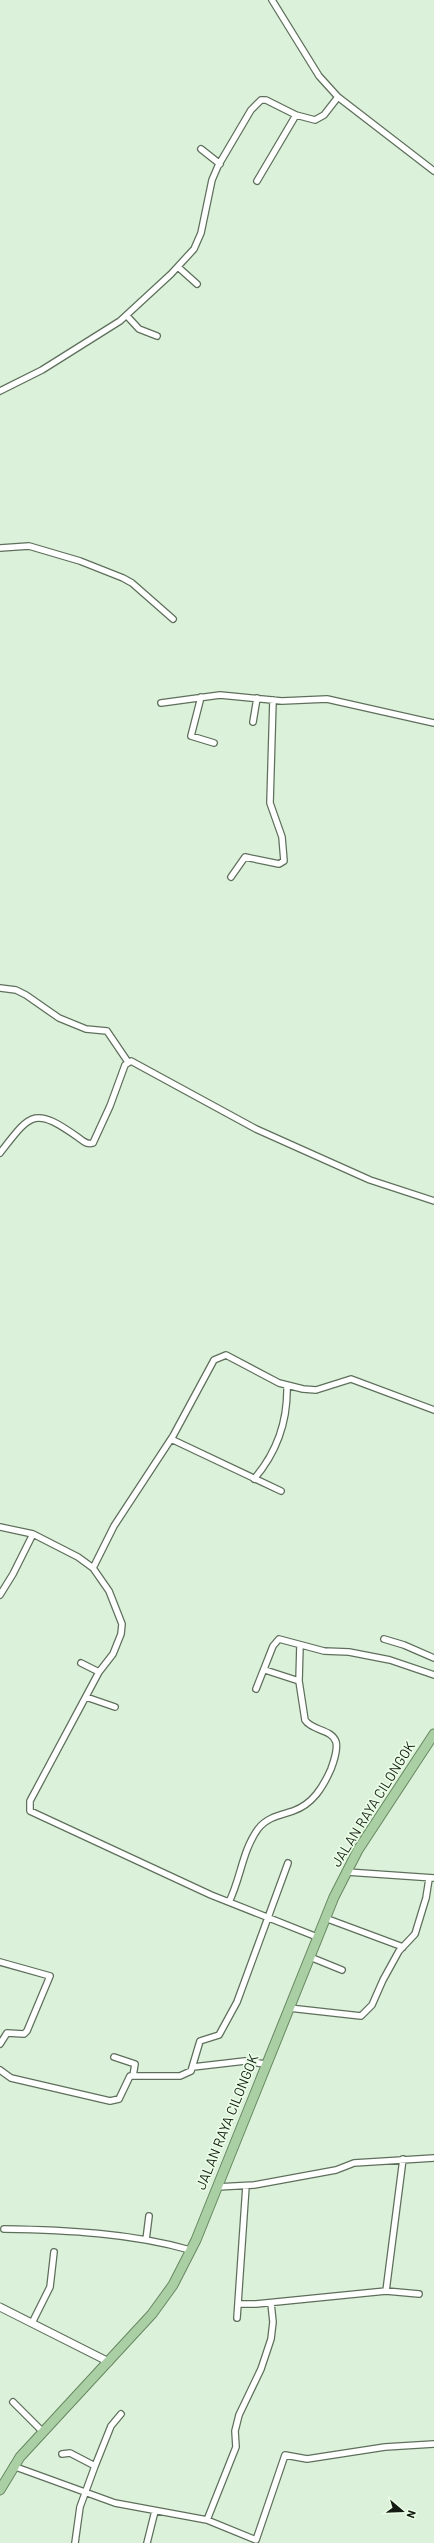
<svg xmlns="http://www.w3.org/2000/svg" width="434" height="2543" font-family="Barlow,sans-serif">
<rect width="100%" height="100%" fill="#dcf1d9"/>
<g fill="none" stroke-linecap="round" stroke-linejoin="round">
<defs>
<path id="minor" d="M272 0 319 76 338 97 434 171
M201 149 220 164
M257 181 296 115
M178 267 197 284
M127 316 139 329 157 336
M0 391 42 370 120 321 171 274 194 249 201 233 212 180 218 166 251 110 261 100H266L296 115 315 120 324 115 338 97
M0 548 29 546 80 561 123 578 132 583 173 619
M201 697 191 736 214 743
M161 703 220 695 282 701 327 699 434 723
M253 722 257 698
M231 877 245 857 279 864 284 861 282 837 270 803 273 700
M0 988 16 990 26 995 59 1018 86 1029 107 1031 128 1062
M0 1153C31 1113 34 1106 79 1138 83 1141 87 1145 93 1143L110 1106 125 1065 131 1061 256 1129 370 1180 434 1201
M171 1439 281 1491
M254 1479C278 1451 288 1421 287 1385
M0 1527 33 1534 78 1557 93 1568 109 1591 122 1624 121 1634 113 1654 99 1672 30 1801V1811L211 1895 317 1937
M93 1568 114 1526 173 1436 214 1360 226 1355 279 1383 303 1389 316 1390 351 1379 434 1410
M0 1595 13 1574 33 1534
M384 1639 404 1645 434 1658
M81 1663 99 1672
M299 1681 300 1645
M256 1689 273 1646 279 1639 324 1651 349 1652 390 1660 434 1675
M86 1697 115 1707
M347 1872 434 1878
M229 1902C241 1878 242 1851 258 1829 267 1817 281 1815 293 1811 313 1804 323 1787 331 1769 334 1761 338 1750 336 1742 332 1729 312 1731 305 1720L299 1681 265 1670
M325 1918 403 1947
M310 1957 342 1970
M0 1962 50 1976 27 2031 24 2034 7 2033 0 2044
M289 2008 361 2016 372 2005 383 1980 399 1951 415 1934 426 1898 429 1879
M114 2057 135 2064 133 2076
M193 2067 245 2061 265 2064
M0 2070 11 2078 110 2101 119 2099 130 2076H180L191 2071 200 2041 219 2035 237 2002 288 1863
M217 2187 254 2185 336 2170 354 2163 434 2158
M4 2229C66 2230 131 2233 190 2250
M146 2240 149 2216
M386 2291 403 2159
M238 2304H256L386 2291 419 2294
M237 2318 246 2186
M32 2323 50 2287 54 2252
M13 2402 42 2431
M62 2454 70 2453 95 2466 80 2507 75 2543
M13 2466 115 2503 207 2520 256 2540 285 2455 307 2459 385 2447 434 2444
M95 2466 111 2426 121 2414
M207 2520 236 2447 235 2431 239 2415 261 2369 271 2339 273 2322 271 2303
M147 2543 155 2511"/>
<path id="tertiary" d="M0 2307 109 2362"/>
<path id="trunk" d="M0 2490 20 2457 152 2314 173 2285 196 2240 334 1897 358 1850 434 1734"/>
</defs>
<!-- minor casing -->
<use href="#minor" stroke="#5e705c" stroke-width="8"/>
<!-- tertiary casing -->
<use href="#tertiary" stroke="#5e705c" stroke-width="9"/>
<!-- trunk casing -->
<use href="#trunk" stroke="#678862" stroke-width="11"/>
<!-- minor -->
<use href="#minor" stroke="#fff" stroke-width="5.5"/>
<!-- tertiary -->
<use href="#tertiary" stroke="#fff" stroke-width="7"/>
<!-- trunk -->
<use href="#trunk" stroke="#aacfa4" stroke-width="9"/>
</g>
<g text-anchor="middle" stroke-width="3.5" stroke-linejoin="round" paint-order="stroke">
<!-- street labels -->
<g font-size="14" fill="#141b13" stroke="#eafee6">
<text transform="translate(373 1804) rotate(-58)" y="5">JALAN RAYA CILONGOK</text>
<text transform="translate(227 2122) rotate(-68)" y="5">JALAN RAYA CILONGOK</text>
</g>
</g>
<!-- north arrow -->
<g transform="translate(402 2511) rotate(109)" stroke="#eafee6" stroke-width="3" paint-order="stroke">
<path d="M0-3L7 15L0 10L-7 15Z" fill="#141b13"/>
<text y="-6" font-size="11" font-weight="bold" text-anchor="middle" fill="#141b13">N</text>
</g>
</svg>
